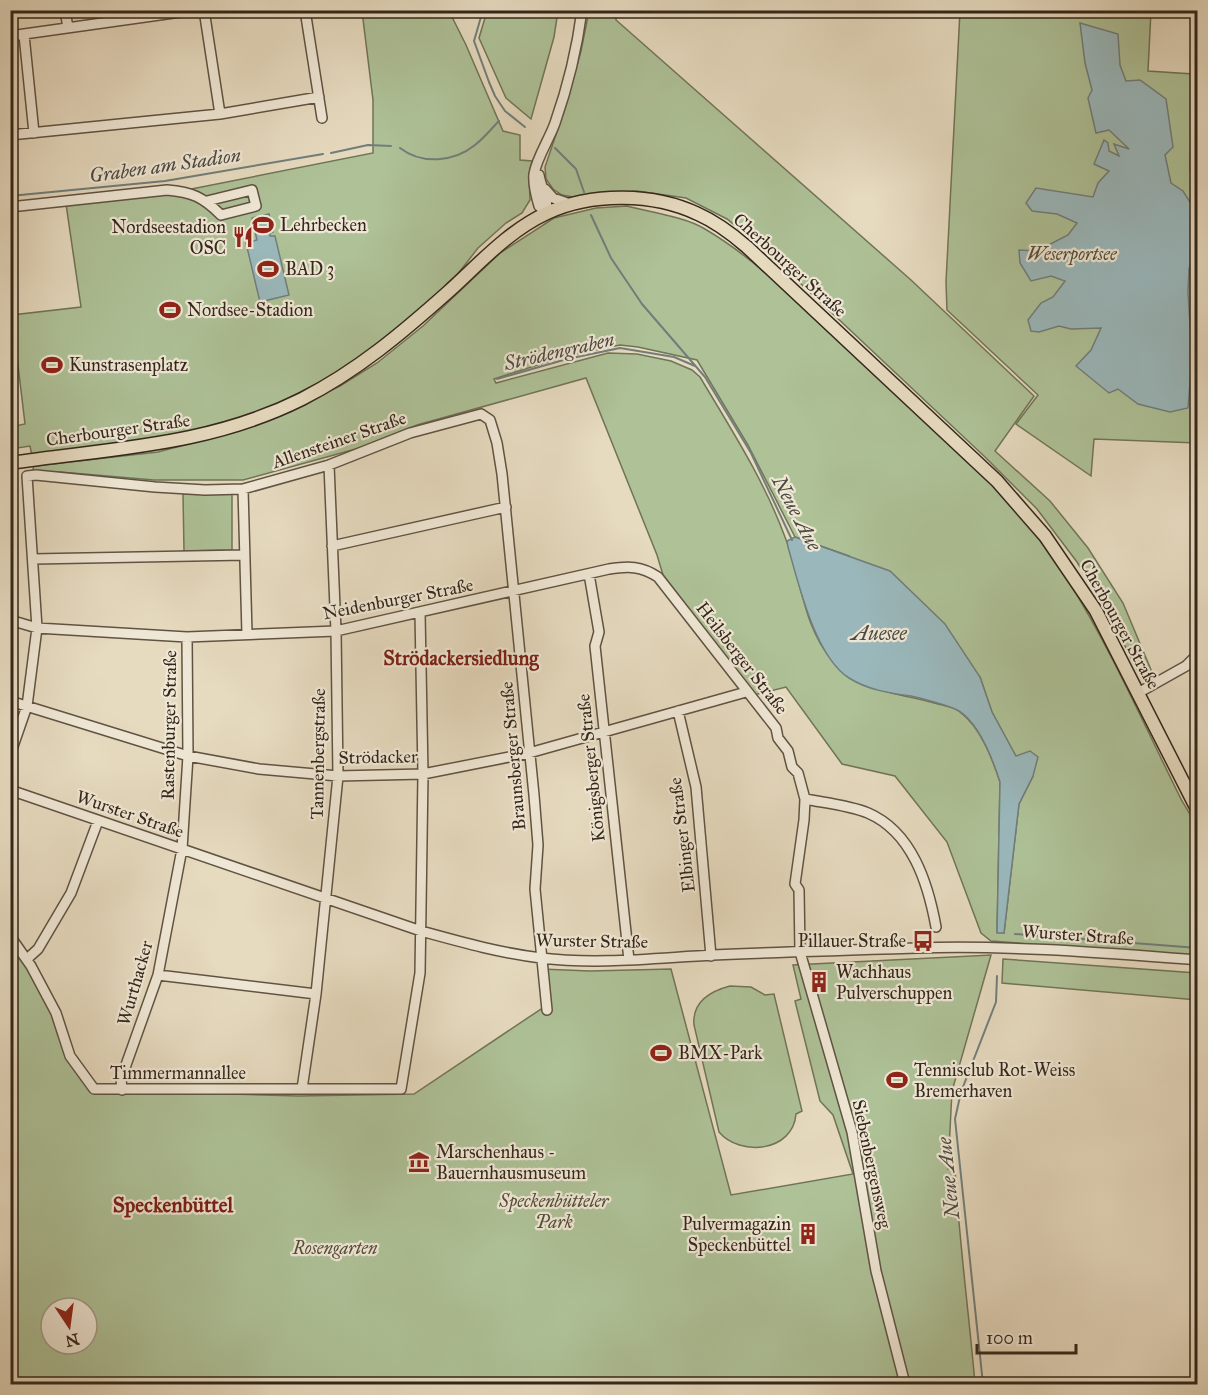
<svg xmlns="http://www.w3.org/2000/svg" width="1208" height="1395" font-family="'IM FELL Great Primer',serif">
<rect width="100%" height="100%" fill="#e6dabf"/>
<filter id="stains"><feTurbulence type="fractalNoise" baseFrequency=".00333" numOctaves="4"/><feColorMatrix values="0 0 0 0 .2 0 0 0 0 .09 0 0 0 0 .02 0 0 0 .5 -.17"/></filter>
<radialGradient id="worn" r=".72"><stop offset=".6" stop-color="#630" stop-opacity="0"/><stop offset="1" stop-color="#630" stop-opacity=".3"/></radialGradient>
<!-- green -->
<path fill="#aec197" stroke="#707458" stroke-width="1.5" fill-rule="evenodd" d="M362 11H449L466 45 503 131 520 135V160L532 161 529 175 530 200 522 213 506 223 478 248 457 275 396 332 336 374 277 404 239 419 179 435 32 456 30 446 11 449 10 427 25 424 12 315 81 307 66 204 166 194 373 153V100Z
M487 11H558L554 37 531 119 506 98 479 38Z
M589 11H616V20L911 280 1034 396 995 451 1050 501 1088 548 1123 603 1154 677 1138 671 1108 613 1077 562 1037 509 985 457 765 250 727 219 686 198 637 191 573 197 562 195 553 189 546 179 545 167 565 108 581 51Z
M960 11H1151L1148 71 1193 74 1190 170 1198 171 1197 443 1094 439 1091 476 1016 424 1038 395 947 310 946 282Z
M627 206C650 212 686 217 705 229 761 262 806 311 853 354 929 424 1012 492 1068 580 1112 651 1145 727 1182 801L1197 826V957L991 941 981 933 947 842 895 776 842 764 786 687 754 695 663 575 657 555 586 378 417 425 374 444 243 480H154L60 472H32L34 466 158 452 237 431 273 418 340 386 377 363 423 326 500 253 554 218 596 208ZM620 345 638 347 697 360 748 445 795 537 849 556 980 677 992 712 1016 757 1033 776 1019 804 1004 933 997 932 1000 782C992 758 981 728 960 712 954 707 945 706 938 704 897 691 863 696 832 660 803 627 801 577 785 537 764 480 731 429 700 377L692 370 671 361 637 354 608 353 496 383 494 379 566 356Z
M183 494H232V550L184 551Z
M11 938 55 1013 69 1056 93 1089 104 1090 298 1096 414 1094 544 1007 541 969 590 971 671 969 731 1195 853 1174 833 1115 820 1101 795 1001 801 999 793 965 991 955 952 1091 948 1169H955C959 1241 969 1313 975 1384H11ZM51 1308H87V1344H51Z
M1003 959 1197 973V1000L1002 983Z
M730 986 751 987 765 995 774 994 802 1111 796 1114C793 1152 740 1157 719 1132L694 1025C692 1002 711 991 730 986Z"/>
<!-- water -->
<path fill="#9ab8bc" stroke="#717e7b" stroke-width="1.5" d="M1080 23 1118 34 1120 65 1126 81 1140 80 1166 99 1173 147 1165 155 1171 183 1183 191 1197 213V248L1189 269 1188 292 1192 357 1188 408 1170 412 1138 404 1118 389 1109 393 1076 366 1091 350 1101 328 1071 329 1059 326 1039 332 1031 331 1028 320 1041 303 1053 297 1065 281 1051 276 1031 281 1020 263 1019 250 1037 251 1068 235 1077 223 1057 214 1032 211 1026 203 1036 188 1093 197 1098 183 1109 171 1094 164 1104 140 1108 143 1109 151 1119 156 1114 144 1129 149 1109 130 1096 133 1088 98 1092 90 1085 63Z
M269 214 273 232 270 233V236H275L289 295 260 302 246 243 257 240 252 218Z
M795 537 890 571 945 624 980 677 992 712 1016 756 1030 751 1038 757 1033 776 1019 804 1004 933H997L1000 782C993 760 979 724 959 711 952 706 920 698 911 696 889 693 868 690 849 678 815 656 799 585 788 547L787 541Z"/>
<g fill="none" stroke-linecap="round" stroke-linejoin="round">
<!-- stream -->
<path stroke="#717e7b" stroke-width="2" d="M483 10 474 41 489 82 495 96 505 111 525 127
M400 148C422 165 454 162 475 145 484 138 491 129 499 121
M555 148 576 169 584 192
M331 153 368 145 391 146
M10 196 165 181 323 154
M591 215 611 258 642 304 705 377 751 453 792 540
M497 379 567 359 620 348 674 357 695 366
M1015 934 1198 948
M983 1384 955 1119 961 1092 996 1002 997 976"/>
<defs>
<path id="minor" d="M65 10 68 28
M204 10 220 114
M305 10 322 118
M24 35 34 133
M10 36 195 10
M10 135 220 114 319 97
M539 175C541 187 549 202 547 213
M545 189 553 198 570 204
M10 207 167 190C192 192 203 197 221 215L256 206 252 190 207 201
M547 213 539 206C536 196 533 184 534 174 537 157 549 140 555 123 568 86 577 49 582 10
M243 489 247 634
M332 546 506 507
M33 559 245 555
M589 574 599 632 595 646 629 960
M10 620 37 628 187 637 336 631 609 569C629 566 641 566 658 577L776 728 778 738 788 751 792 767 798 773 805 799 804 820 795 884 799 890 800 952 852 1132 876 1271 905 1384
M1138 693 1186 666 1198 654
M10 701 188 756 259 769 338 776 423 774 529 753 746 692
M678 711 696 787 711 956
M10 755 27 706 37 628 27 476 36 475 155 487 205 490 243 489 329 465 410 433 481 414 490 420 497 443 502 474 534 795 538 845 535 889 547 1010
M10 790 421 931C461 942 500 953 541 958 598 965 656 958 713 955 781 952 849 950 917 948 1011 945 1104 953 1198 960
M805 799C825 803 848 805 868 813 912 832 928 883 936 927
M10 936 31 966 56 1013 70 1056 94 1089H401L420 973 423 774 420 613
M27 959 38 949 71 893 98 821
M158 975 316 994
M302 1089 316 994 338 776 336 631 329 465
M122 1090 121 1079 158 975 182 849 188 756 187 637"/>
<path id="major" d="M10 463C112 448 208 446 302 399 357 371 402 333 448 292 479 264 508 231 547 213 592 192 654 193 698 214 716 222 732 234 747 247L997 481 1045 536 1096 611 1198 811"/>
</defs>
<!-- minor casing -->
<use href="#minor" stroke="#605343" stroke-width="12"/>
<!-- major casing -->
<use href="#major" stroke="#33261a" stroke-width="15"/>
<!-- minor -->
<use href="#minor" stroke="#efe7d5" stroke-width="9"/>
<!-- major -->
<use href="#major" stroke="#e6dabf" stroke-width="12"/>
</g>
<!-- icons -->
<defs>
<symbol id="stadium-bare" viewBox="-9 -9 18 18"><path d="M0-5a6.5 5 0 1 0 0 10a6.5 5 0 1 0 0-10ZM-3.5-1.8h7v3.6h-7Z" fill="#8f2418" stroke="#efe7d5" stroke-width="2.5" paint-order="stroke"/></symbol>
<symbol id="restaurant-bare" viewBox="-9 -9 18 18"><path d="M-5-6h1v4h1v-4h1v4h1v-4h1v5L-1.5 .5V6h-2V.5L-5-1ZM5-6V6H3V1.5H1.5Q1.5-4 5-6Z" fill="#8f2418" stroke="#efe7d5" stroke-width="2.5" paint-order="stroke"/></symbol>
<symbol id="bus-bare" viewBox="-9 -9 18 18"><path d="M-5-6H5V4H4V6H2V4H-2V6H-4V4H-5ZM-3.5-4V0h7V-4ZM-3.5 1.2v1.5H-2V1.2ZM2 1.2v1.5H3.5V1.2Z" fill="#8f2418" stroke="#efe7d5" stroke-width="2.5" paint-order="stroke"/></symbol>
<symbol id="building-bare" viewBox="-9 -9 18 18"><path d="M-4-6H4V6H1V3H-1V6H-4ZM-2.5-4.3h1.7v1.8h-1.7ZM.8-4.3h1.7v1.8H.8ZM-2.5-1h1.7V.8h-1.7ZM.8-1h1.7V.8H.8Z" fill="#8f2418" stroke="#efe7d5" stroke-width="2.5" paint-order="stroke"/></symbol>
<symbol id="museum-bare" viewBox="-9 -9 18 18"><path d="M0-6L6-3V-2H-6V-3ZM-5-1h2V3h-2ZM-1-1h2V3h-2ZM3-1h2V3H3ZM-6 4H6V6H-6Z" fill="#8f2418" stroke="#efe7d5" stroke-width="2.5" paint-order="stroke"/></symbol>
</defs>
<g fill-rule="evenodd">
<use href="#stadium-bare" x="248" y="210" width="30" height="30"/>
<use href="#restaurant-bare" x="228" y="222" width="30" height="30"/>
<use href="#stadium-bare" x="253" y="254" width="30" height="30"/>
<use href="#stadium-bare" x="155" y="295" width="30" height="30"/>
<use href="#stadium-bare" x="37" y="350" width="30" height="30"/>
<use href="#bus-bare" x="908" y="926" width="30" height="30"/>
<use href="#building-bare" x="804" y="967" width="30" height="30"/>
<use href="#stadium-bare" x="646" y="1038" width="30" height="30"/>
<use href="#stadium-bare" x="882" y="1065" width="30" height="30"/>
<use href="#museum-bare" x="404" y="1147" width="30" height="30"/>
<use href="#building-bare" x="793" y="1219" width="30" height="30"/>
</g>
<g text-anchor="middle" stroke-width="4.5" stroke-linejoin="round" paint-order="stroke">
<!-- poi labels -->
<g font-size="18" fill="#33261a" stroke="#efe7d5" text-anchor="start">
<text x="280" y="231">Lehrbecken</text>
<text x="226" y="233" text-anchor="end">Nordseestadion<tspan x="226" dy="21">OSC</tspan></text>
<text x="285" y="275">BAD 3</text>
<text x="187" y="316">Nordsee-Stadion</text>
<text x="69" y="371">Kunstrasenplatz</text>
<text x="906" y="947" text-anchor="end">Pillauer Straße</text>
<text x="836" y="978">Wachhaus<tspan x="836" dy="21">Pulverschuppen</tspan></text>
<text x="678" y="1059">BMX-Park</text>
<text x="914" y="1076">Tennisclub Rot-Weiss<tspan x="914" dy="21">Bremerhaven</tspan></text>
<text x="436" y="1158">Marschenhaus -<tspan x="436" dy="21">Bauernhausmuseum</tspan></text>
<text x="791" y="1230" text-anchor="end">Pulvermagazin<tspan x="791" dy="21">Speckenbüttel</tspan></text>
</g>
<!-- park labels -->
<g font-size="18" font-style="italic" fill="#524d39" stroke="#efe7d5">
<text x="1072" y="260">Weserportsee</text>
<text x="554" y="1207">Speckenbütteler<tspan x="554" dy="21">Park</tspan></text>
<text x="335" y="1254">Rosengarten</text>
</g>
<!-- street labels -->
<g font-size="18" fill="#33261a" stroke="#efe7d5">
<text transform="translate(790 265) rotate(42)" y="6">Cherbourger Straße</text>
<text transform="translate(118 430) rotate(-8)" y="6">Cherbourger Straße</text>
<text transform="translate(339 440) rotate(-19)" y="6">Allensteiner Straße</text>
<text transform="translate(398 599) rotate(-11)" y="6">Neidenburger Straße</text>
<text transform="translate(1120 624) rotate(61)" y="6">Cherbourger Straße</text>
<text transform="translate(742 658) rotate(52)" y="6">Heilsberger Straße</text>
<text transform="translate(169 725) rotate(-89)" y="6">Rastenburger Straße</text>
<text transform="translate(318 754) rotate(-89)" y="6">Tannenbergstraße</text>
<text transform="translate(513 756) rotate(-95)" y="6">Braunsberger Straße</text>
<text transform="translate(378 757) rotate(-1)" y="6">Strödacker</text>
<text transform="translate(591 768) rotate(-96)" y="6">Königsberger Straße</text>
<text transform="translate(130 814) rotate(19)" y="6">Wurster Straße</text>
<text transform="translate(682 835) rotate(-97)" y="6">Elbinger Straße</text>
<text transform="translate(1078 935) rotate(4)" y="6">Wurster Straße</text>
<text transform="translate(592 941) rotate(1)" y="6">Wurster Straße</text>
<text transform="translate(135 983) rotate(-74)" y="6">Wurthacker</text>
<text x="178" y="1079">Timmermannallee</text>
<text transform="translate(872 1164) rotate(78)" y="6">Siebenbergensweg</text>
</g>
<!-- water labels -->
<g font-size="20" font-style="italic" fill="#4d4a42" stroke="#efe7d5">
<text transform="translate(165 165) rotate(-8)" y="7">Graben am Stadion</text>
<text transform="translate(559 351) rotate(-13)" y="7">Strödengraben</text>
<text transform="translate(797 513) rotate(62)" y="7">Neue Aue</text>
<text x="879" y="640">Auesee</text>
<text transform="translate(948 1178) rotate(-96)" y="7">Neue Aue</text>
</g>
<!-- neighbourhood labels -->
<g font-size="20" font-weight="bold" fill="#7a1f14" stroke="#efe7d5">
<text x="461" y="665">Strödackersiedlung</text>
</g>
<!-- quarter labels -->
<g font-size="21" font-weight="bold" fill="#7a1f14" stroke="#efe7d5">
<text x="173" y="1212">Speckenbüttel</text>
</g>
</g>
<!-- margin -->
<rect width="1208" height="1395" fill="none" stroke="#e6dabf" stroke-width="36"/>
<rect x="12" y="12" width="1184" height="1371" fill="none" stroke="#33261a" stroke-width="3"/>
<rect x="18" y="18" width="1172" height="1359" fill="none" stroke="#33261a" stroke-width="1.5"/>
<!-- north arrow -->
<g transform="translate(69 1326) rotate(167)"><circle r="28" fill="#efe7d5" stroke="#a49a8a" stroke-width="1.5"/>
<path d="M0-4.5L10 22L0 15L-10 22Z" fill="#8f2418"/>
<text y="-9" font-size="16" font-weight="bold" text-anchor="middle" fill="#33261a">N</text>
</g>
<!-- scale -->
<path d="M977 1344v9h99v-9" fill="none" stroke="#33261a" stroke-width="3"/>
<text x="986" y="1344" font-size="18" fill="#33261a" stroke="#efe7d5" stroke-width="4.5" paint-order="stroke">100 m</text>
<rect width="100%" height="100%" filter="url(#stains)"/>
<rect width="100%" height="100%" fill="url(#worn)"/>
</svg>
